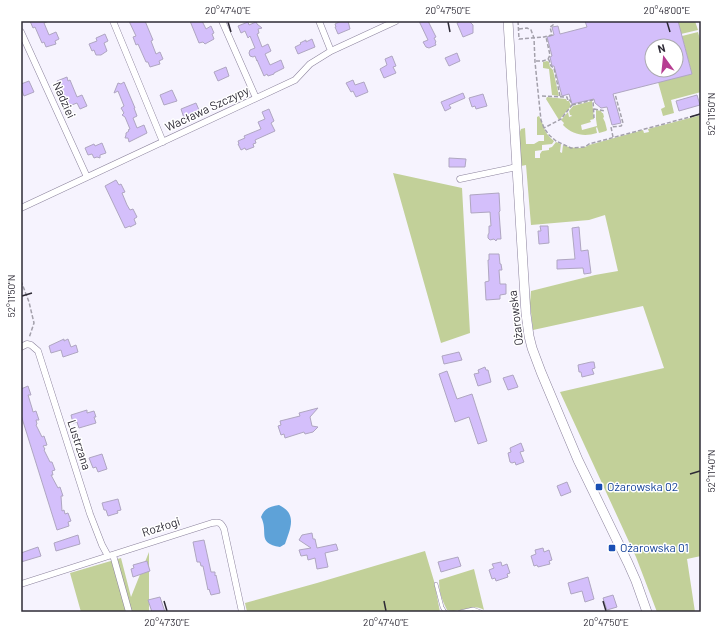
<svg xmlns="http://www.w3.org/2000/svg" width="722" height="633" font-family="Barlow,sans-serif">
<rect width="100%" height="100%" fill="#f6f3fe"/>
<!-- green -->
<path fill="#c2d099" d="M678 21H695L698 30 681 34Z
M698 32 701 43V92L671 100 674 113 663 116 661 109 665 107 658 82 692 74 682 36Z
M547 61 549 62 550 67 553 70 559 96 552 95 549 69 543 68V62Z
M547 97 566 99 567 101H569L571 106 559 120 546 99Z
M592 101 594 119 590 120 591 122 581 125 582 130 597 126 596 119V110L601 111 602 113H603L604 117 603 118 605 122 607 130 606 131 599 133 597 127 596 128 597 133C584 137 573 135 563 125L564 123 561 120 568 112 569 117 572 116 571 115H570L569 111 573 106Z
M701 115V556L687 559 695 612H657L636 557 560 392 664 368 643 306 533 330 530 303 531 291 595 275 618 271 605 215 589 220 531 225 526 165 521 166 519 134 521 129 525 128 526 144H534L539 141H544V135H537V117L539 116C545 127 543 132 554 141L552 144 542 145V150L535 151V158H540V154L542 151 549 150V148L552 147 556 142 561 144 560 152 562 153 563 145C571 148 581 150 589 145L643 130 644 133 649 132 648 129Z
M393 173 462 188 470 333 441 343Z
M425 551 434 581 440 612H247L245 603 317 583Z
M149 552V612H81L70 573 121 558 131 597Z
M474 569 484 610C472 603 460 614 447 610 442 600 439 592 439 580Z"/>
<!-- water -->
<path fill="#5ea2d8" d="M279 505C298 514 290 529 285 544L280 547C256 543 269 532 261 517 264 509 270 506 279 505Z"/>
<!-- building -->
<path fill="#d4bffb" stroke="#afa6c1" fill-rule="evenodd" d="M30 21H49L44 23 49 35 56 32 59 39 55 41 56 44 46 47 44 42 42 43 35 27 33 28Z
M129 21H145L153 40 151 41 156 54 160 52 163 59 159 61 160 64 150 67 148 62H146L138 44 136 45 133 37 136 36Z
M190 21H202L206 29 211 26 214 33 212 34 214 39 205 44 203 42 199 43Z
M341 21H348L350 29 338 34 335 27H336L335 24Z
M419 21H428L436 37 434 38 436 42 435 43 436 45 429 48 426 47 423 42 428 40Z
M461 21H469L473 25V33L463 37 457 23Z
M585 21H678L692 74 613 94 621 123 612 125 607 107 601 108 595 103 594 99 572 104 569 94 562 96 554 66H552L550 57 552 56 547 37 554 35 552 27 558 26 560 34 587 27ZM652 46H676V70H652Z
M248 22 249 25 256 22 257 24 262 28 258 29 259 33 257 34 262 47 268 44 271 51 265 54 270 65 281 60 284 68 274 73V74L268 76 267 74 264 76 257 60V61L255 56 253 57 250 56 249 53 250 50 255 48 250 36 248 38 245 31 241 33 238 26Z
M105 34 108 41 104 43 107 51 101 55H96L94 50 92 51 89 44 97 41 96 38Z
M312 39 315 47 298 54 295 47 301 44 300 43 306 40V42Z
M457 53 460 61 449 66 445 58Z
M392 56 396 66 393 67 396 73 384 78 380 69 387 65 385 59Z
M226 67 229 76 218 81 214 72Z
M67 77 68 81 70 80 77 97 82 95 87 106 80 109 77 103 69 106 57 81Z
M353 80 355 85 364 82 368 92 356 97 353 91 351 92 346 83Z
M29 81 34 92 24 96 21 88V84Z
M124 82 135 108H134L137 116 133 118 137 128 144 125 147 133 129 142 128 138H125L126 135V133L129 131 128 130 130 129 125 117 122 115 124 113 121 108 124 106 118 91 114 93 118 83 121 84Z
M172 90 177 101 164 105 160 95Z
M463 93 465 98 449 105 451 108 445 111 441 102Z
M483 94 487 106 476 109 475 106 472 107 469 98Z
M697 95 700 105 679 111 676 101Z
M196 103 199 110 184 118 181 109Z
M269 109 274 121 271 123 275 131 255 140 256 143 253 144 254 147 246 150 245 148 241 150 238 144H239L238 141 245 138 244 136 261 129 258 122 265 119 262 112Z
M102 143 106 153 100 155V158L97 157 94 158 92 154 88 155 85 148 94 144 95 146Z
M449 158 466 159 465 167H449Z
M116 180 119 185 121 184 125 192 122 193 127 205 130 210 133 209 137 217 134 219 136 224 130 227V226L125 228 105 186Z
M499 193 500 211 499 212 501 239H497L496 241 494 239 490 240 488 238V235L489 233V226H491L490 212 471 213 470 195Z
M540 226H548L549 243 539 244 538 231H541Z
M579 227 581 251 588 250 591 273 584 274 583 268 557 269V260L575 259 572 228Z
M489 254H499L500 264H501L502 270H499L500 284H506V294L500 295V299L486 300 485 282 489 281 488 260H489Z
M64 339V341L68 339 71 347 76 345 78 352 63 357 61 350 51 353 49 346Z
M459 352 462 360 444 364 442 356Z
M591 362H594L595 368 592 369 594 374 582 377 581 372H579L578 365Z
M485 367 486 370H488L491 382 478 386 474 374 479 373 478 370Z
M447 371 457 399 472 394 487 441 478 444 469 417 455 422 439 374Z
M513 375 518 387 508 390 503 378Z
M28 386 31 395H28L32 408 33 412 36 411 39 420H36L37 424 36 425 42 437 44 436 47 445 43 446 45 449 44 450 50 462H52L55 470 52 471 53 475H51L58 488 60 487 63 496H61L62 511 64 510 65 514 68 513 71 521 68 522 69 526 57 530 21 415V389Z
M318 408 310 417 312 426 318 427 313 432 305 434 304 432 285 438 284 434 281 435 278 426 281 425 280 421 300 416 299 413Z
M87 410V413L94 411 96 417H94L96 423 79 428 77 422 73 423 71 415Z
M521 443 524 451 520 452 524 462 516 465 515 462 512 463 510 462 508 453 511 452 510 448Z
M102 454 107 469 98 472 96 467 93 468 89 458Z
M567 482 571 492 561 496 557 486Z
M118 499 121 510 117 511 118 513 108 516 106 510H104L102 503Z
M312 533 313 539H315L317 548 336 544 338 550 325 553 328 567 317 569 315 558 308 560 307 555 301 556 299 550 311 548 299 540 302 535Z
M78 535 80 544 56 551 54 543Z
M204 540 211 572H215V576L216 575 220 593 211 595 209 589 208 590 203 566H201L200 562H197L193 542Z
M38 547 41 556 21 562V553Z
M543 548 544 552 549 550 552 560 549 561 550 564 538 567 537 565 534 566 531 556 536 554 535 550Z
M458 557 461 566 441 572 438 562Z
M147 561 150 571 133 577 131 569 134 568 133 565Z
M501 562 502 566 507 564 510 573 507 574 508 577 496 581 495 578 492 579 489 570 494 568 492 564Z
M588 577 594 599 585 602 582 591 571 594 568 583Z
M613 595 617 607 607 610 603 598Z
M160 597 165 612H152L148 600Z"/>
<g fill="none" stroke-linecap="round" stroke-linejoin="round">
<defs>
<path id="lane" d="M436 584 442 607 445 612
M460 612 473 609 481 612"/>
<path id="street" d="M113 21 163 142
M222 21 256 98
M319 21 331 51
M21 32 87 177
M460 179 517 167
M21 208 295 80 310 64 331 51 396 21
M21 347 27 344 31 345 38 351 90 514 102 545 108 556
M113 555 129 612
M21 584 212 523C219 522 221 522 224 529L242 612"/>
<path id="secondary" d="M508 21 526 314 529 336 532 348 541 372 578 460 628 563 636 581 647 612"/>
</defs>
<!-- lane casing -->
<use href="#lane" stroke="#8c839d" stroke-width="4"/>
<!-- street casing -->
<use href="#street" stroke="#8c839d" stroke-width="7"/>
<!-- secondary casing -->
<use href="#secondary" stroke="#8c839d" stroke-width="10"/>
<!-- path -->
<path stroke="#a3a0ab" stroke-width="1.5" stroke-dasharray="4 2" stroke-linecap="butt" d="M518 21 519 39H520L544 37 552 35 550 27 553 25 552 21
M519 29 527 28 531 30 534 38 535 62 540 111 541 120 544 128 549 135 556 141 571 148 585 147 589 144 701 114
M548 59 549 60 551 66 554 68 560 96
M536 61H543L548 59 550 55 546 37
M542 96 567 97 568 101 570 100 572 105 561 119 544 128
M572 105 593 100 594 118
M594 109 605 111
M613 137 611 127 621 126 623 123 615 94
M21 281 29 302 34 323 29 338"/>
<!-- lane -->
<use href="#lane" stroke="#fff" stroke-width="3"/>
<!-- street -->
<use href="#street" stroke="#fff" stroke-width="6"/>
<!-- secondary -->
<use href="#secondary" stroke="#fff" stroke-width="9"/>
</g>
<!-- ticks -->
<path fill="none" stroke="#2e2b36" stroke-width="1.5" d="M228 22 231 32M448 22 450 32M667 22 670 32M690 117 700 114M22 296 32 293M690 474 700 471M164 601 167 611M384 601 386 611M603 601 606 611"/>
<!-- markers -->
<g fill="#1a4fb4" stroke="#fff" stroke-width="1.5">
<rect x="595" y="483" width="8" height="8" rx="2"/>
<rect x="608" y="544" width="8" height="8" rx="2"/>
</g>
<g text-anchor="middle" stroke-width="3" stroke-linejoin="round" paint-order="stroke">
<!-- street labels -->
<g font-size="12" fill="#2e2b36" stroke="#fff">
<text transform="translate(64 100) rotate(66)" y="4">Nadziei</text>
<text transform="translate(207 109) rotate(-25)" y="4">Wacława Szczypy</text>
<text transform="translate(516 318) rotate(-97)" y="4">Ożarowska</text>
<text transform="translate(79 445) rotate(72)" y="4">Lustrzana</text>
<text transform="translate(161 527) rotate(-18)" y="4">Rozłogi</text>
</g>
<!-- transit labels -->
<g font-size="12" fill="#164399" stroke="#fff" text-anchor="start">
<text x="607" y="491">Ożarowska 02</text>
<text x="620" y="552">Ożarowska 01</text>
</g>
</g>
<!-- border -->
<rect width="722" height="633" fill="none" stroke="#ffffff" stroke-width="44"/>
<!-- north arrow -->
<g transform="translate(664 58) rotate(345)"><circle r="19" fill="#ffffff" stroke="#abaaaf"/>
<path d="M0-3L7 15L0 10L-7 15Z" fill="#b63d91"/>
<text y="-6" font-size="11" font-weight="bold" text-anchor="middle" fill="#2e2b36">N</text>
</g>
<rect x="22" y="22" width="678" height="589" fill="none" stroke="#2e2b36" stroke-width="1.5"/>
<g font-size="10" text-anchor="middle" fill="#2e2b36">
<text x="228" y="14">20°47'40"E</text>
<text x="448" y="14">20°47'50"E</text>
<text x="667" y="14">20°48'00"E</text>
<text transform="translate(711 114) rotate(-90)" y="4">52°11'50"N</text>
<text transform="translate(11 296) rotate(-90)" y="4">52°11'50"N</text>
<text transform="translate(711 471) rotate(-90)" y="4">52°11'40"N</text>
<text x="167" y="626">20°47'30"E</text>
<text x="386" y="626">20°47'40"E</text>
<text x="606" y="626">20°47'50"E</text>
</g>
</svg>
